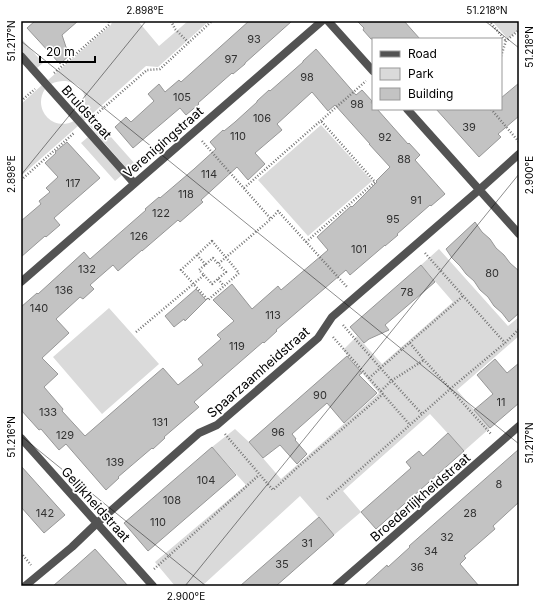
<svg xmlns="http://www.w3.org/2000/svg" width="540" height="607" font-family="Inter,sans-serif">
<rect width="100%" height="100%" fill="#fff"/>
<!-- green -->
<path fill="#dadada" d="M112 21H138L159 46 188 21H209L158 67 146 66 84 121 80 116C95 95 75 73 51 84L48 80 111 25Z
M492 21H519V29L508 39Z
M21 38 43 63 37 68 21 50Z
M42 85 45 89C32 109 53 132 74 121L78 126 21 176V104Z
M95 119 135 164 128 170 89 125Z
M321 125 372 181 308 236 258 180Z
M88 137 122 175 115 181 81 143Z
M439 249 508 326 519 317V336L457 390 490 428 464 451 430 414 343 491 361 512 334 535 300 496 202 586H175L155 562 246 485 212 447 235 429 249 442 281 479 379 393 343 350 357 336 382 364 453 302 421 265Z
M109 308 159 364 102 414 53 357Z"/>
<!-- building -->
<path fill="#c3c3c3" stroke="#979797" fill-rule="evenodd" d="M35 21H78L62 35 66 47 72 53 60 64 27 28Z
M249 21H292L245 63V64L233 74 232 73 198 103 199 104 186 115 180 108 133 148 115 127 126 117 131 122 154 101 148 94 159 84 165 92 179 80 181 82Z
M357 21H404L420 39H371L363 30 364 28Z
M316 49 356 95 362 90 372 101 371 102 373 105V109H377L408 144 409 143 420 155 415 160 445 194 431 206 430 205 397 234 398 235 385 246V245L350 275 346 270 276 330 277 331 264 343 263 342 194 402 199 407 164 437 165 438 153 449 152 448 118 477 119 478 106 490 66 444 59 450 41 429 39 430 21 410V307L37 293 38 294 84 252 90 259 146 210 145 209 159 197 160 198 194 169 216 149 210 142 223 130 224 131 235 122 257 102V101L269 90 270 91 303 62V61ZM312 92 328 111 335 105 370 144H369L390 167 376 181 377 182 352 207 351 206 317 237 328 250 281 290 278 286 252 309 232 284 213 300 234 321 217 335 221 339 198 359 203 365 178 385 163 368 85 436 62 411 63 409 44 387 58 374 42 358 69 333 56 319 80 297 83 299 94 289 90 285 113 265 118 271 142 250V251L178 220 180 222 203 202 201 200 237 167 248 180 265 164 255 153 282 130 277 124Z
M519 83V116L498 134 501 137 479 157 436 109H501V98Z
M67 142 100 178 54 218 60 225 46 237 45 236 21 257V221L41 204 39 201 50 192 46 188 58 177 45 163 56 153 55 152Z
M475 222 482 232 490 239 496 248 504 255 510 263 519 271V313L509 322 502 313 494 306 488 297 480 290 474 281 466 274 460 266 452 258 446 249Z
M421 265 435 282 385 325 389 330 369 339 364 343 350 327Z
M196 289 206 300 185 321 184 319 174 327 165 316Z
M347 356 362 373 359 375 377 393 344 423 327 403 292 434 296 439 295 440 307 454 297 464 280 445 263 458 249 442Z
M495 359 507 373 519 363V403L490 428 474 410 493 394 477 375Z
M448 433 464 451 376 529 361 512 411 468 406 462 419 451 423 456Z
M212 447 236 475 148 551 124 523Z
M519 449V502L493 526 495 529 464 556 466 558 460 564 479 586H364L387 565 388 567 410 547 409 546Z
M21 466 65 515 44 533 21 507Z
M319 517 334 535 276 586H240Z
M95 549 128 586H53L76 566Z"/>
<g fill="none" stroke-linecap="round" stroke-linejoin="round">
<!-- path -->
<path stroke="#757575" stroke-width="2.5" stroke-dasharray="1 2" stroke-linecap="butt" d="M171 21 175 29 189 43
M412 21H414
M489 21 506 41
M501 56 506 41 519 30
M54 73 109 25V21
M21 101 35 89
M491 109 519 142
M93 117 147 70 160 69 212 21
M202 141 271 219 278 211 347 287
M21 180 74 133
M244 188 366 81
M212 241 239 273 208 300 181 270Z
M306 242 375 182 321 121
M425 253 505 343
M197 255 206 265
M204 275 212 284 226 272 218 264
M218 279 224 286
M343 325C369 355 395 385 422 414
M136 332 204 275 199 270 213 258 218 264 271 219
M333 337 410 425
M410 343 424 360 491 434
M369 378 463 296
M381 391 391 381 424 360
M225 434 273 490 298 467 383 394
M327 499 450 389 505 343 519 329
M21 553 31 565
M154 569 259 475"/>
<!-- street -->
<path stroke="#535353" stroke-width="8" d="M328 21 373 71
M21 56 134 183
M407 109 519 234
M21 282 322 21
M21 438 153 586
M25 586 72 547 97 523 199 433 217 425 318 338 332 317 479 190 519 154
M336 586 389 540 519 426"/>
</g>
<!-- ticks -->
<path fill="none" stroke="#000" stroke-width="1" stroke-opacity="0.45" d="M485 21 519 48M21 41 519 444M21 175 146 21M21 436 206 586M185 586 519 174"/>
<g text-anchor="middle" stroke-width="3.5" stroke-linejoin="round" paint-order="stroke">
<!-- number labels -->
<g font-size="11" fill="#313131">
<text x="254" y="43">93</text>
<text x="231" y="63">97</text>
<text x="307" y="81">98</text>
<text x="182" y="101">105</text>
<text x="357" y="108">98</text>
<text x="262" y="122">106</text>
<text x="469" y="131">39</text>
<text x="238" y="140">110</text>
<text x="385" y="141">92</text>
<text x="404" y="163">88</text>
<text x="209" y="178">114</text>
<text x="73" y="187">117</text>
<text x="186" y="198">118</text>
<text x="416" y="204">91</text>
<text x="161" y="217">122</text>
<text x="393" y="223">95</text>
<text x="139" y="240">126</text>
<text x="359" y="253">101</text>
<text x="87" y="273">132</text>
<text x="492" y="277">80</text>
<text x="64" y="294">136</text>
<text x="407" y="296">78</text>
<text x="39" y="312">140</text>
<text x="273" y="319">113</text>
<text x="237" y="350">119</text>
<text x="320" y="399">90</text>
<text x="501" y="406">11</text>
<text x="48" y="416">133</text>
<text x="160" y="426">131</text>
<text x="278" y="436">96</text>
<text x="65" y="439">129</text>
<text x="115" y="466">139</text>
<text x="206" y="484">104</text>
<text x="499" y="488">8</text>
<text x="172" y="504">108</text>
<text x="45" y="517">142</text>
<text x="470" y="517">28</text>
<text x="158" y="526">110</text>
<text x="447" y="541">32</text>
<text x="307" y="547">31</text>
<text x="431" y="555">34</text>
<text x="282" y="568">35</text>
<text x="417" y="571">36</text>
</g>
<!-- street labels -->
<g font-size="13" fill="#000" stroke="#fff">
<text transform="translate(87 112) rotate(48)" y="5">Bruidstraat</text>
<text transform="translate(163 142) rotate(-41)" y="5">Verenigingstraat</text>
<text transform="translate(258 372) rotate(-41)" y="5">Spaarzaamheidstraat</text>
<text transform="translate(420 497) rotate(-41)" y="5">Broederlijkheidstraat</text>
<text transform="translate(96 504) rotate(48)" y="5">Gelijkheidstraat</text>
</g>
</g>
<!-- border -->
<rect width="540" height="607" fill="none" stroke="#ffffff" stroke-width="44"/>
<!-- legend -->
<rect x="372" y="38" width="130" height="72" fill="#ffffff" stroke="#999999"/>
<rect x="380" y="51" width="20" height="6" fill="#535353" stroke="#999999"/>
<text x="408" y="58" font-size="12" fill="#000000">Road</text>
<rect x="380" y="68" width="20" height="12" fill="#dadada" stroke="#999999"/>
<text x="408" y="78" font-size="12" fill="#000000">Park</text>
<rect x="380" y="88" width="20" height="12" fill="#c3c3c3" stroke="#999999"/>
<text x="408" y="98" font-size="12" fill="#000000">Building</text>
<!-- scale -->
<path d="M40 56v6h55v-6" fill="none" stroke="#000000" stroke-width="2"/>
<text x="46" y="56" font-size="12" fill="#000000" stroke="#ffffff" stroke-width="3" paint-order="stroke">20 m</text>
<rect x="22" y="22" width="496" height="563" fill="none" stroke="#000" stroke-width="1.5"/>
<g font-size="10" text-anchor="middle" fill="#000">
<text x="145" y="14">2.898°E</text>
<text x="487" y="14">51.218°N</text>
<text transform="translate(11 41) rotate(-90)" y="4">51.217°N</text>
<text transform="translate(529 47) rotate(-90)" y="4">51.218°N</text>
<text transform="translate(11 174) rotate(-90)" y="4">2.898°E</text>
<text transform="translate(529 175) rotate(-90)" y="4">2.900°E</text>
<text transform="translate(11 437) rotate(-90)" y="4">51.216°N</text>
<text transform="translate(529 443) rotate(-90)" y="4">51.217°N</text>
<text x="186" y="600">2.900°E</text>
</g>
</svg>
